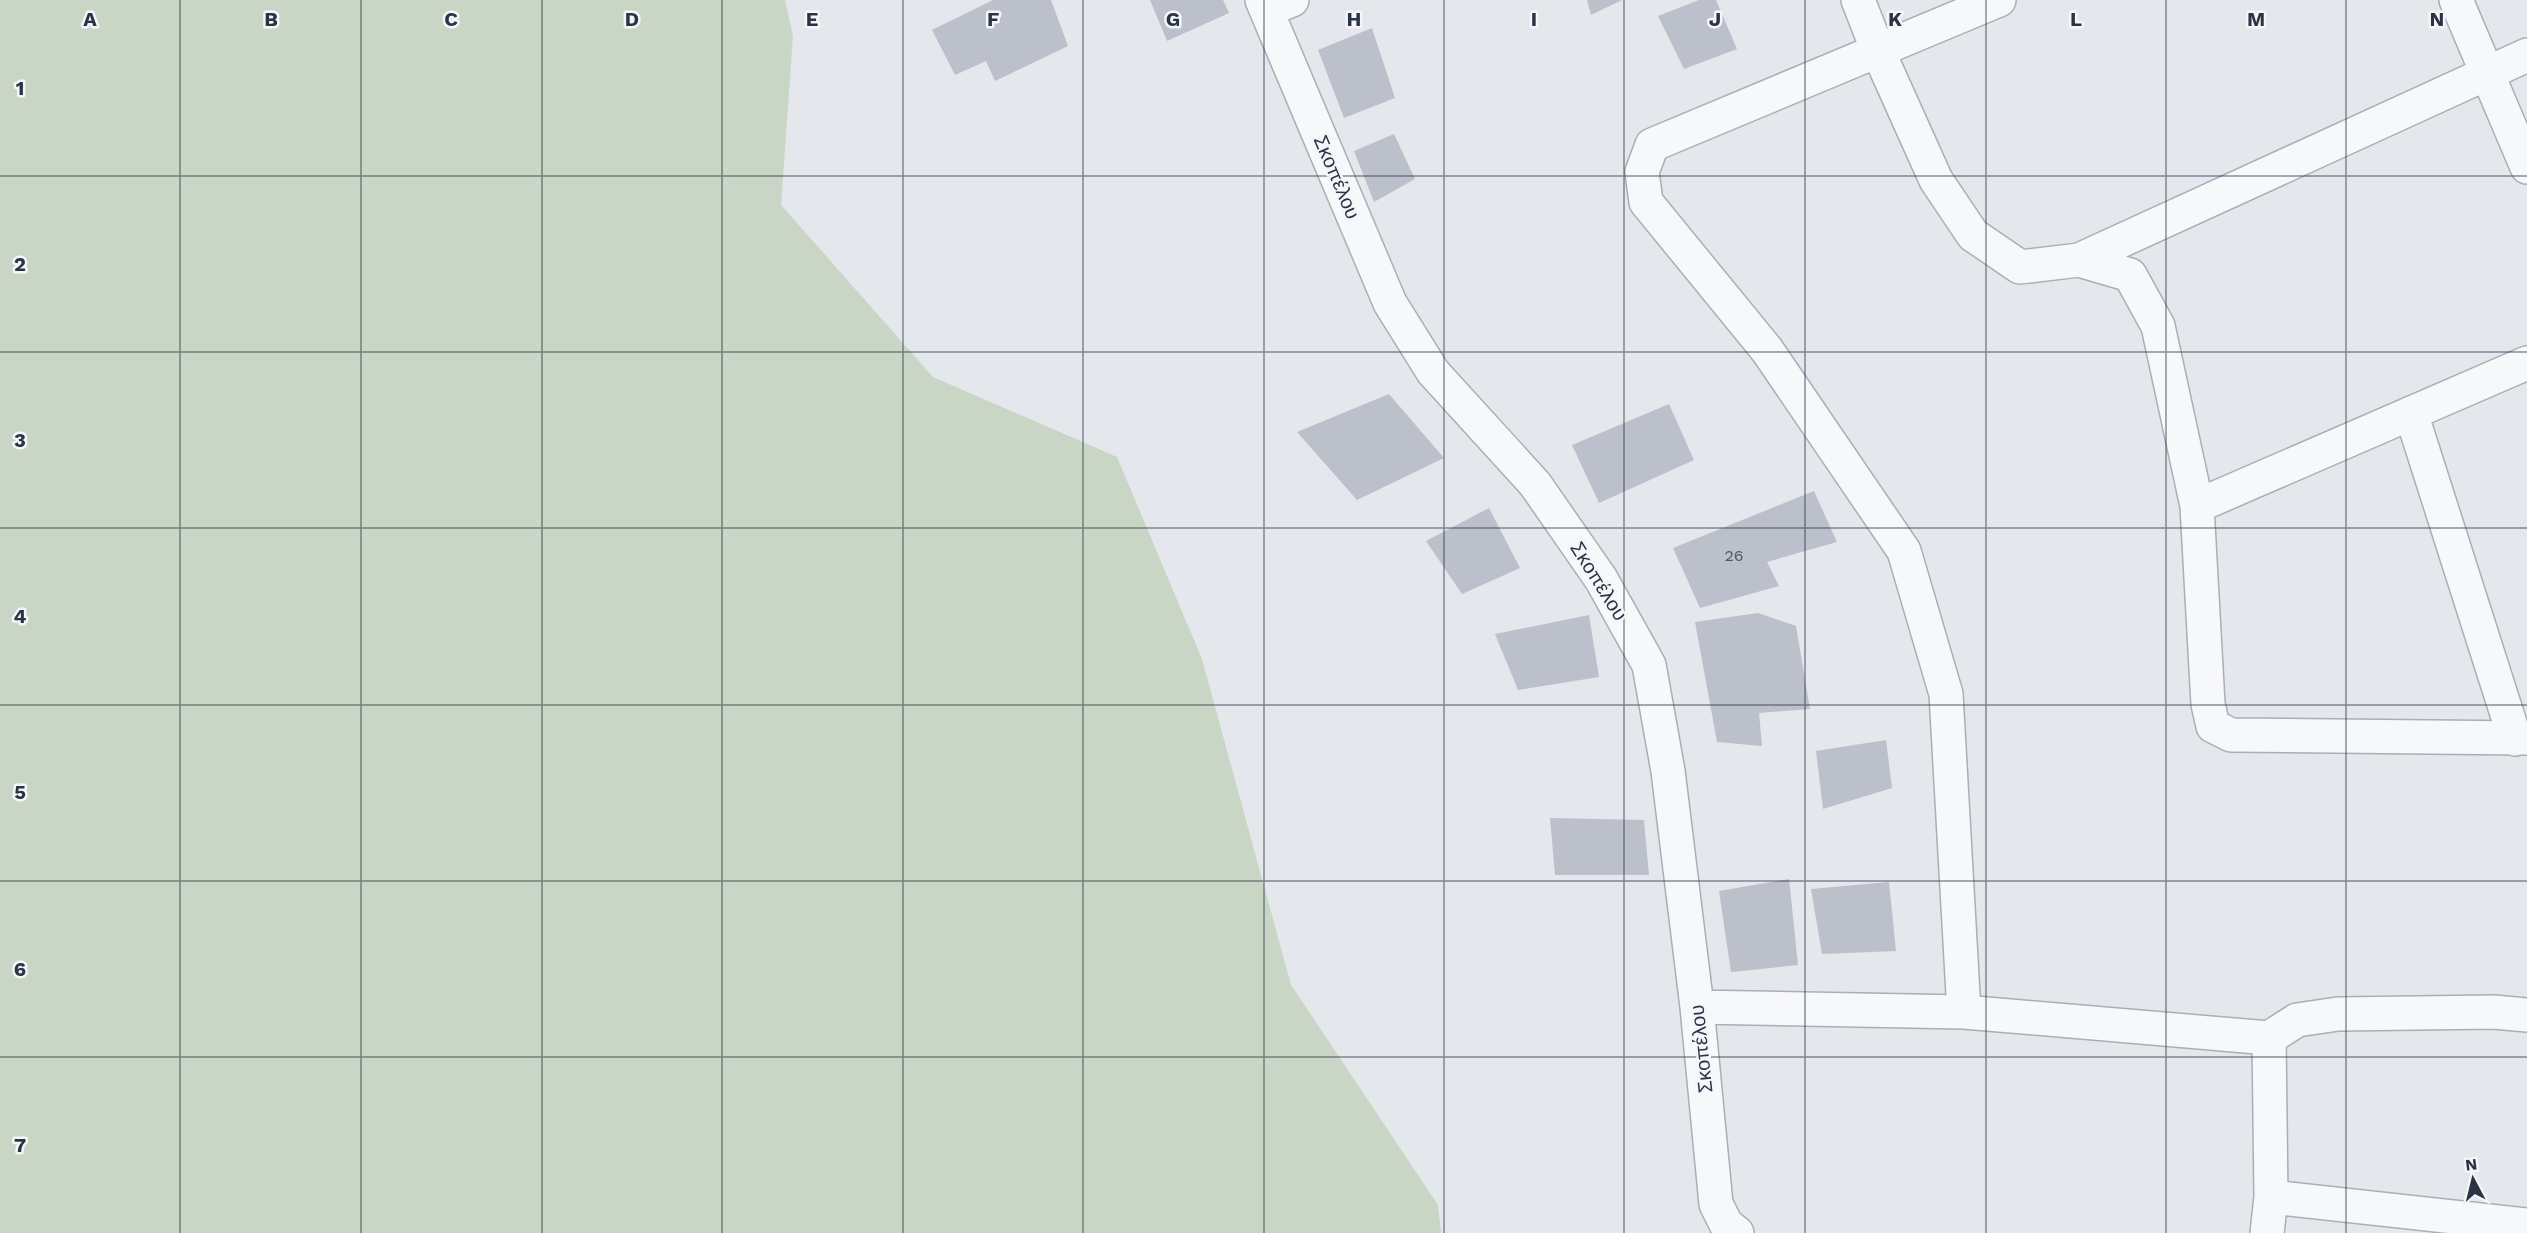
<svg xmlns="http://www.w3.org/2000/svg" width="2527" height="1233" font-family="'Work Sans',sans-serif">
<rect width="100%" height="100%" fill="#e4e7ec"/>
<!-- green -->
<path fill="#c9d6c5" d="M0 0H785L793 36 781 205 933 377 1117 457 1202 659 1291 985 1438 1205 1441 1233H0Z"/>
<!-- building -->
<path fill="#bbc0ca" d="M993 0H1051L1068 46 995 81 986 61 955 75 932 30Z
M1150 0H1223L1229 13 1167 41Z
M1587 0H1622L1591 15Z
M1699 0H1716L1737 49 1684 69 1658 16Z
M1372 28 1395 98 1344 118 1318 50Z
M1394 134 1415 179 1374 202 1354 151Z
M1389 394 1444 458 1357 500 1297 432Z
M1669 404 1694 460 1599 503 1572 445Z
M1814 491 1837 542 1767 562 1779 586 1700 608 1673 548Z
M1489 508 1520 568 1462 594 1426 541Z
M1758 613 1796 626 1810 709 1759 713 1762 746 1717 742 1695 622Z
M1589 615 1599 677 1518 690 1495 634Z
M1886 740 1892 788 1823 809 1816 751Z
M1550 818 1644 820 1649 875H1555Z
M1789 879 1798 965 1731 972 1719 891Z
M1889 882 1896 951 1822 954 1811 889Z"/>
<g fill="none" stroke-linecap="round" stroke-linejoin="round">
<defs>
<path id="minor" d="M1262 0 1390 303 1433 372 1535 484 1601 579 1649 665 1668 771 1697 1007 1716 1204 1726 1224 1737 1233
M1858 0 1878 51 1936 180 1973 235 2020 267 2079 260 2130 275 2158 326 2197 506 2208 704 2213 726 2231 735 2527 738
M2456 0 2527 167
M1267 10 1292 0
M2079 260 2527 55
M2411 413 2515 739
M2197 506 2527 363
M1697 1007 1964 1012 2269 1038 2297 1020 2338 1014 2494 1012 2527 1015
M1964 1012 1946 694 1904 551 1767 350 1646 202 1642 172 1652 145 1999 0
M2271 1197 2527 1225
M2267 1233 2271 1197 2269 1038"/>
</defs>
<!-- minor casing -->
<use href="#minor" stroke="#a9aeb7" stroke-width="36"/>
<!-- minor -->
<use href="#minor" stroke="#f7f8fa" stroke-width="33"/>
</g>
<!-- grid -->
<path fill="none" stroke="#2b3445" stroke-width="1.5" stroke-opacity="0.55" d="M180 0V1233M361 0V1233M542 0V1233M722 0V1233M903 0V1233M1083 0V1233M1264 0V1233M1444 0V1233M1624 0V1233M1805 0V1233M1986 0V1233M2166 0V1233M2346 0V1233M0 176H2527M0 352H2527M0 528H2527M0 705H2527M0 881H2527M0 1057H2527"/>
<g text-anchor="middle" stroke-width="5" stroke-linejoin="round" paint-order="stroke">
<!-- number labels -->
<g font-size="16" fill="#4f5766">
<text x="1734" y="561">26</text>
</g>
<!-- street labels -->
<g font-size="20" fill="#2b3445" stroke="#f4f6f9">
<text transform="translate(1337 177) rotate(67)" y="7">Σκοπέλου</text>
<text transform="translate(1599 581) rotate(58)" y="7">Σκοπέλου</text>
<text transform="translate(1701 1049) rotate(-96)" y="7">Σκοπέλου</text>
</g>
</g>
<g font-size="20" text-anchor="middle" font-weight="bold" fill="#2b3445" stroke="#f4f6f9" stroke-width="5" stroke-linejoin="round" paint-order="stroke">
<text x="90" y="26">A</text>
<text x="271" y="26">B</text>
<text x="451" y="26">C</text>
<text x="632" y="26">D</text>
<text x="812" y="26">E</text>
<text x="993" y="26">F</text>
<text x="1173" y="26">G</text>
<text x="1354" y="26">H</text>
<text x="1534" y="26">I</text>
<text x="1715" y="26">J</text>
<text x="1895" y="26">K</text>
<text x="2076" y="26">L</text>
<text x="2256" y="26">M</text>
<text x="2437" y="26">N</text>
<text x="20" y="95">1</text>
<text x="20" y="271">2</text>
<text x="20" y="447">3</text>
<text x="20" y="623">4</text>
<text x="20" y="799">5</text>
<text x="20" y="976">6</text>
<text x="20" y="1152">7</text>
</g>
<!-- north arrow -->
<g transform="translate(2473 1179) rotate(353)" stroke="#f4f6f9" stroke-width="4.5" paint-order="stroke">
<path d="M0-4.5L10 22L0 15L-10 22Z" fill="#2b3445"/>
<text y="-9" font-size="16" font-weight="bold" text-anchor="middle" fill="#2b3445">N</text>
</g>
</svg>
